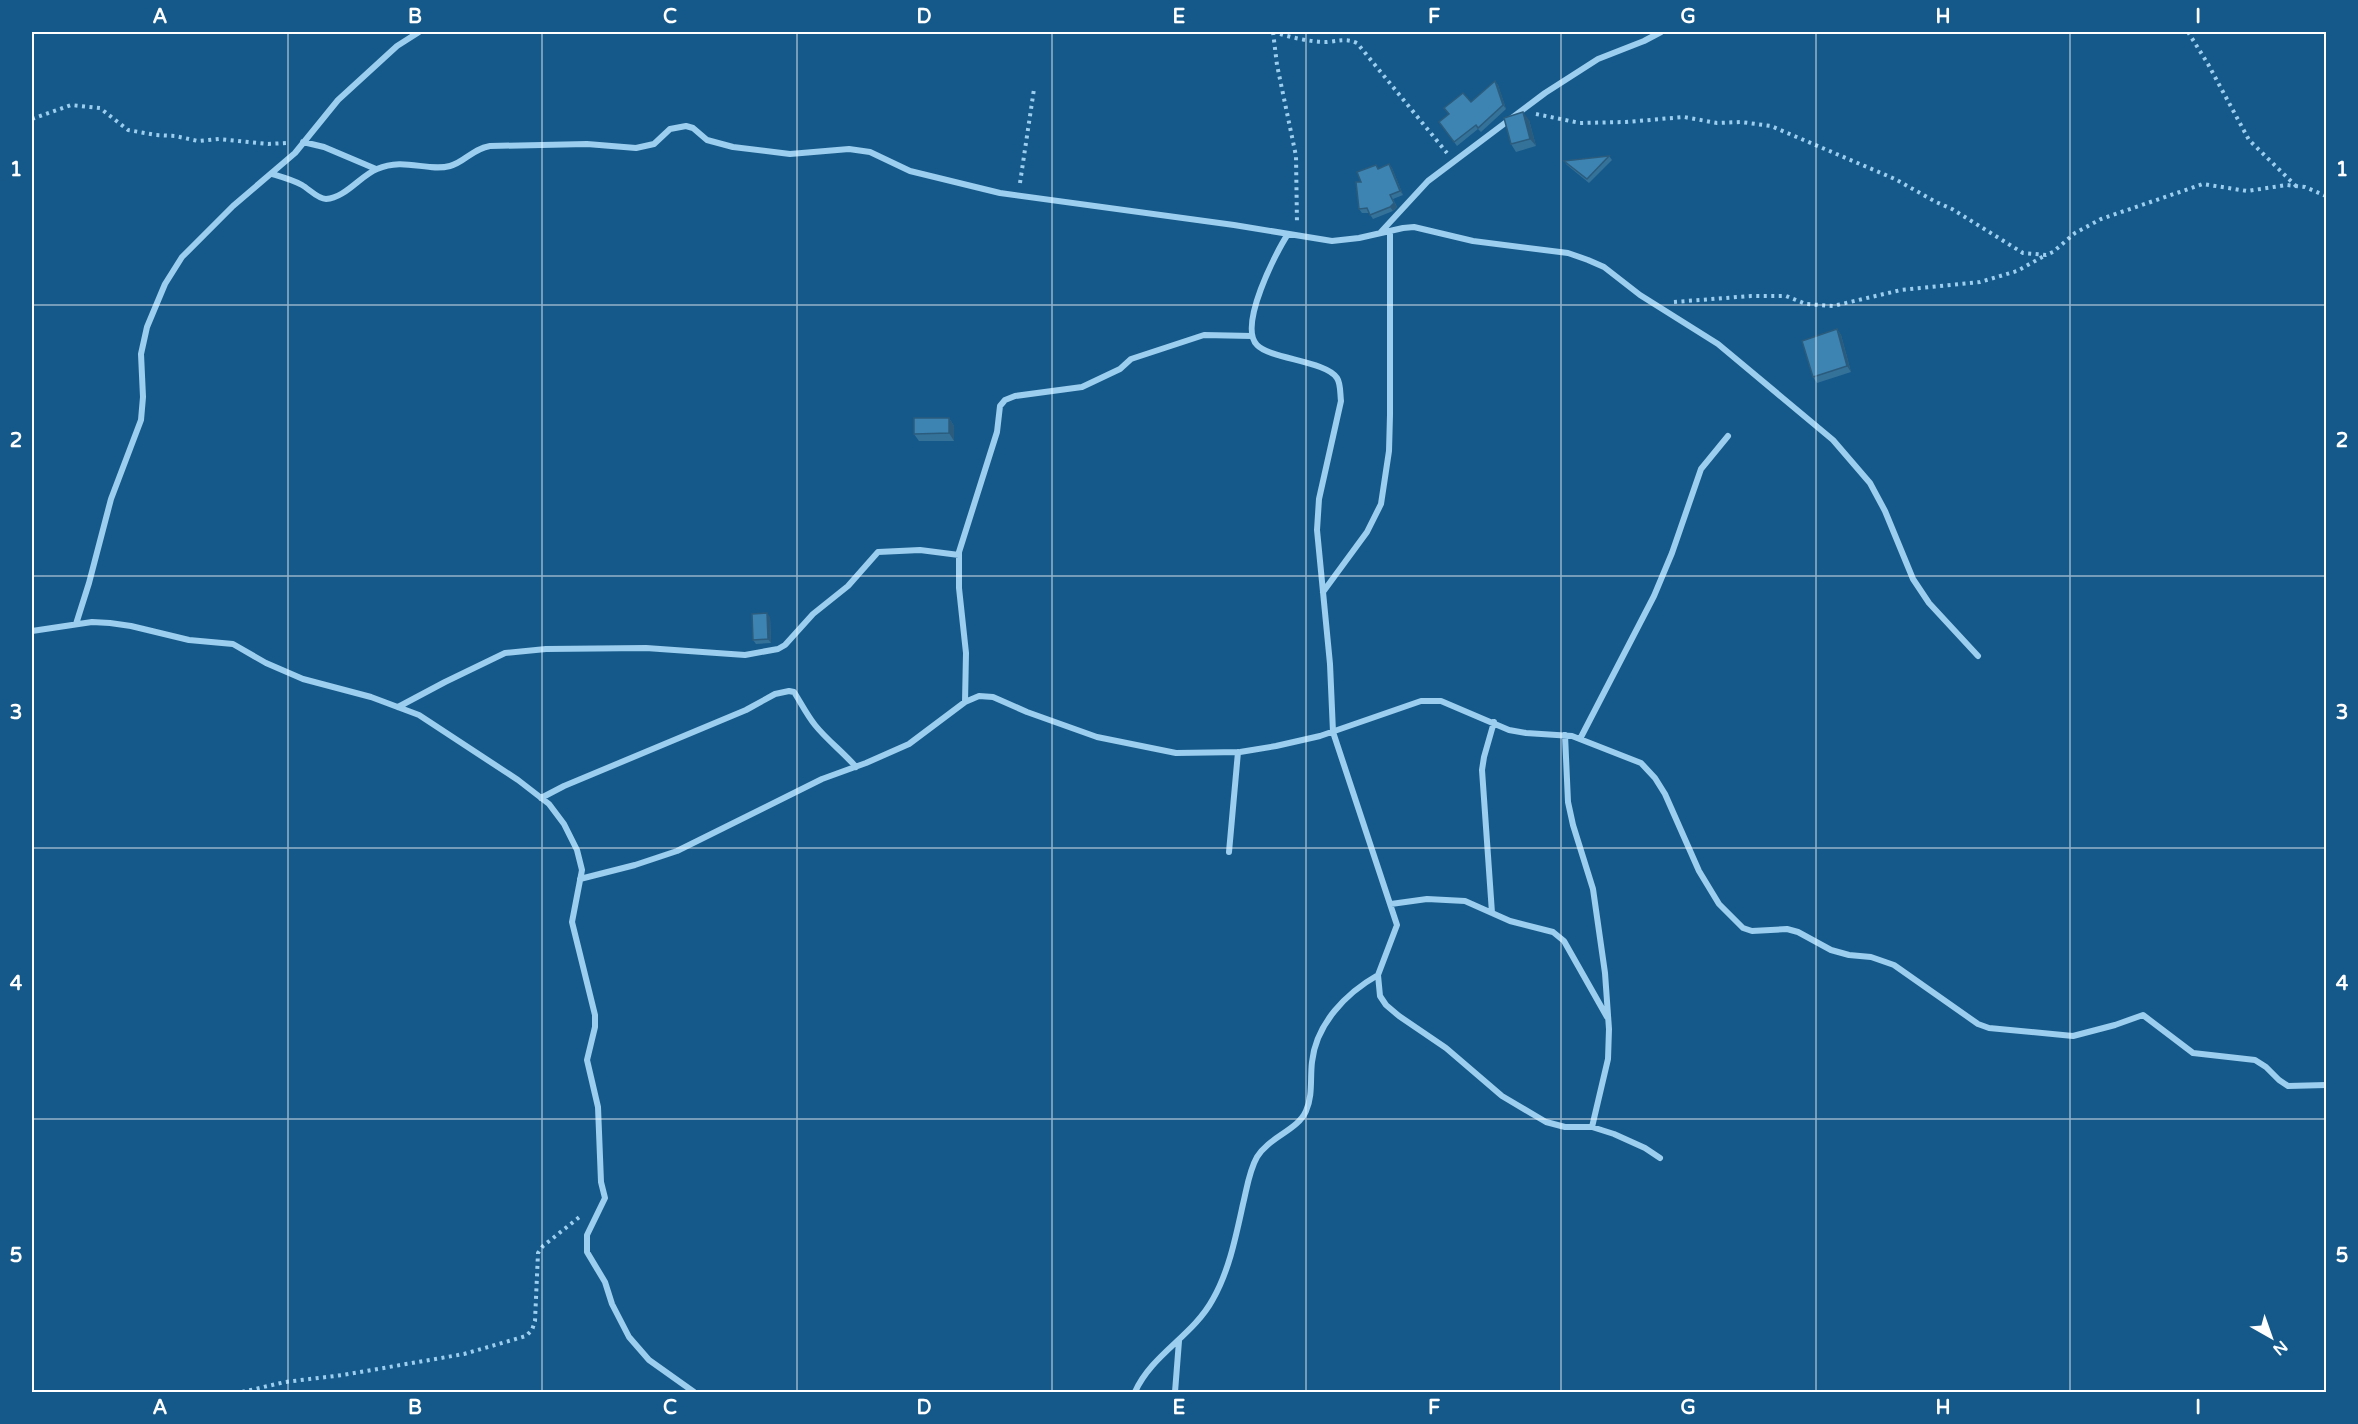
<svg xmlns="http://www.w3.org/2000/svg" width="2358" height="1424" font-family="'Varela Round',sans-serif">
<rect width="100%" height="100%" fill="#15598a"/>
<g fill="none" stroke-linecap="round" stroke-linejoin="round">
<!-- path -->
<path stroke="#9cceef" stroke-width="4" stroke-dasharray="3 4.5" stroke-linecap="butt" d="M1273 32C1290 37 1309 42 1327 42 1338 41 1346 38 1357 43L1447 153
M1273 32 1277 65 1296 156 1297 224
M1986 32H2002
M2188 32 2208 64 2249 140 2296 186
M1536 114 1580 123 1626 122 1684 117 1717 123 1741 122 1771 126 1895 179 1936 202 1952 209 2023 253 2046 255 2053 252 2075 233 2101 219 2203 184 2247 191 2287 185 2305 187 2326 196
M32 119 71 105 100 108 128 130 156 135 175 136 198 141 219 139 268 144 286 143
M1020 183 1034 89
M1674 302 1751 296H1786L1806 304 1833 306 1901 290 1980 282 2017 271 2044 256
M242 1392 285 1382 343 1375 464 1354 526 1336 532 1330 535 1321 538 1253 543 1246 582 1215"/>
<!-- minor -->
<path stroke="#9cceef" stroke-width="6" d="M303 142 324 147 376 169
M272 174C282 177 293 180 302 185 309 189 318 199 326 199 345 198 360 176 377 169 404 157 427 172 450 166 465 162 472 149 490 146L587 144 636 148 654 144 670 129 686 126 693 128 707 140 733 147 790 154 849 149 870 152 910 171 1000 193 1234 225 1332 241 1359 238 1403 228 1414 227 1473 241 1568 253 1588 260 1604 267 1640 295 1718 344 1833 440 1870 483 1885 511 1913 579 1929 603 1978 656
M1380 233 1428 181 1545 93 1598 59 1644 41 1661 32
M1288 234C1276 252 1238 326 1257 345 1270 359 1326 361 1337 378 1341 384 1340 394 1341 401L1319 499 1317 530 1330 664 1333 732 1397 925 1378 975 1380 996 1386 1005 1399 1016 1446 1048 1502 1096 1546 1122 1565 1127H1592L1614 1134 1645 1148 1660 1158
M1323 592 1367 532 1381 504 1389 451 1390 415V231
M76 624 89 583 111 499 141 420 143 397 141 354 147 327 165 284 182 257 233 206 295 153 338 100 397 46 419 32
M32 631 92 622 110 623 131 626 189 640 233 644 266 663 303 679 371 697 419 715 518 780 549 804 564 824 577 850 582 870 572 922 595 1015V1027L587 1060 598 1107 601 1182 605 1198 587 1235V1252L605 1282 612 1304 629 1337 649 1360 694 1392
M965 702 966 653 959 588V552L997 432 1000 406 1005 400 1015 396 1082 387 1120 369 1131 359 1204 335 1252 336
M398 707 445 682 505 653 546 649 646 648 745 655 778 649 785 645 813 614 848 586 878 552 920 550 959 555
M1565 735 1568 802 1573 825 1593 889 1605 973 1609 1029 1608 1059 1592 1127
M1580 739 1654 596 1672 553 1701 469 1728 436
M541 798 564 786 746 710 775 694 789 691 794 692C801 703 807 715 815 725 827 740 843 752 856 767
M1229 852 1238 752
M580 879 635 865 677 851 822 779 866 763 909 744 965 702 979 696 993 697 1027 712 1097 737 1176 753 1240 752 1276 746 1320 736 1421 701H1441L1509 730 1526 733 1572 736 1641 763 1655 778 1665 794 1699 871 1719 904 1743 928 1752 931 1787 929 1798 932 1831 950 1849 955 1871 957 1894 965 1978 1024 1989 1028 2073 1036 2115 1025 2143 1015 2193 1053 2255 1060 2266 1067 2279 1080 2288 1086 2326 1085
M1391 904 1427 899 1465 901 1510 921 1553 932 1564 941 1607 1017
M1492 913 1482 770 1484 757 1494 722
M1135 1392C1152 1354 1193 1336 1213 1299 1229 1271 1236 1236 1243 1204 1247 1188 1249 1171 1257 1157 1269 1137 1298 1130 1306 1111 1313 1096 1310 1078 1312 1062 1316 1024 1346 993 1378 975
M1175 1392 1179 1341"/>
</g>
<!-- wall -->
<path fill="#34729a" d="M1495 81 1498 85 1506 109 1481 132 1478 129 1457 146 1439 122 1471 102Z
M1529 120 1536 146 1516 152 1511 144Z
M1609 156 1612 160 1589 183 1567 165 1564 161Z
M1389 164 1392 168 1403 195 1393 199 1397 207 1393 211 1373 219 1369 213H1362L1359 209 1361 182 1379 169Z
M1837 329 1841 335 1851 372 1817 383 1813 377Z
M949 418 954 426V441H919L914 434Z
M770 617 771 643 756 644 753 640Z"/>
<!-- shaded-wall -->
<path fill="#2b5c7d" d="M1495 81 1498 85 1506 109 1503 105Z
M1523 112 1529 120 1536 146 1530 139Z
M1389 164 1392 168 1403 195 1400 191Z
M1390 195 1397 207 1393 211 1390 207Z
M1837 329 1841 335 1851 372 1847 366Z
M949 418 954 426V441L949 433Z
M767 613 770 617 771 643 768 639Z"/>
<!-- building -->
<path fill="#3d84b3" stroke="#2b5c7d" stroke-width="1.5" d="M1495 81 1503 105 1478 128 1476 125 1454 142 1439 122 1449 114 1444 108 1463 93 1471 102Z
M1523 112 1530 139 1511 144 1504 118Z
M1609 156 1587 179 1564 161Z
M1389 164 1400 191 1390 195 1394 203 1390 207 1370 215 1367 208 1359 209 1356 182H1361L1357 172 1376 165 1378 169Z
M1837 329 1847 366 1813 377 1802 341Z
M914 418H949V433L914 434Z
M767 613 768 639 753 640 752 614Z"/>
<!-- grid -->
<path fill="none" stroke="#fff" stroke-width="1.5" stroke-opacity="0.55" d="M288 32V1392M542 32V1392M797 32V1392M1052 32V1392M1306 32V1392M1561 32V1392M1816 32V1392M2070 32V1392M32 305H2326M32 576H2326M32 848H2326M32 1119H2326"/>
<!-- border -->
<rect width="2358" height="1424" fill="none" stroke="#15598a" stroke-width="66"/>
<!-- north arrow -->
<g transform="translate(2271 1337) rotate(140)" stroke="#15598a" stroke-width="4.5" paint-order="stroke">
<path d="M0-4.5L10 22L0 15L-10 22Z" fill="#ffffff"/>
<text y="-9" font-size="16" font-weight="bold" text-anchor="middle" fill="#ffffff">N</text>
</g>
<rect x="33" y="33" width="2292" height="1358" fill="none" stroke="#fff" stroke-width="2"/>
<g font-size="20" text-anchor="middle" font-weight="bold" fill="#fff">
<text x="160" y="23">A</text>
<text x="415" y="23">B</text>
<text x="670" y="23">C</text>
<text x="924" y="23">D</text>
<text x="1179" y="23">E</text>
<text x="1434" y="23">F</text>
<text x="1688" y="23">G</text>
<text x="1943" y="23">H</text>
<text x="2198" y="23">I</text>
<text x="16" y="176">1</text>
<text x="2342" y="176">1</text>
<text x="16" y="447">2</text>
<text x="2342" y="447">2</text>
<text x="16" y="719">3</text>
<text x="2342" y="719">3</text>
<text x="16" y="990">4</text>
<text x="2342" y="990">4</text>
<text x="16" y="1262">5</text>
<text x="2342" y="1262">5</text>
<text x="160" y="1414">A</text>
<text x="415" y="1414">B</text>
<text x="670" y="1414">C</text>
<text x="924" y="1414">D</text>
<text x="1179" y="1414">E</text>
<text x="1434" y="1414">F</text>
<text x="1688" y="1414">G</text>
<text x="1943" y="1414">H</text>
<text x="2198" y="1414">I</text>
</g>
</svg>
